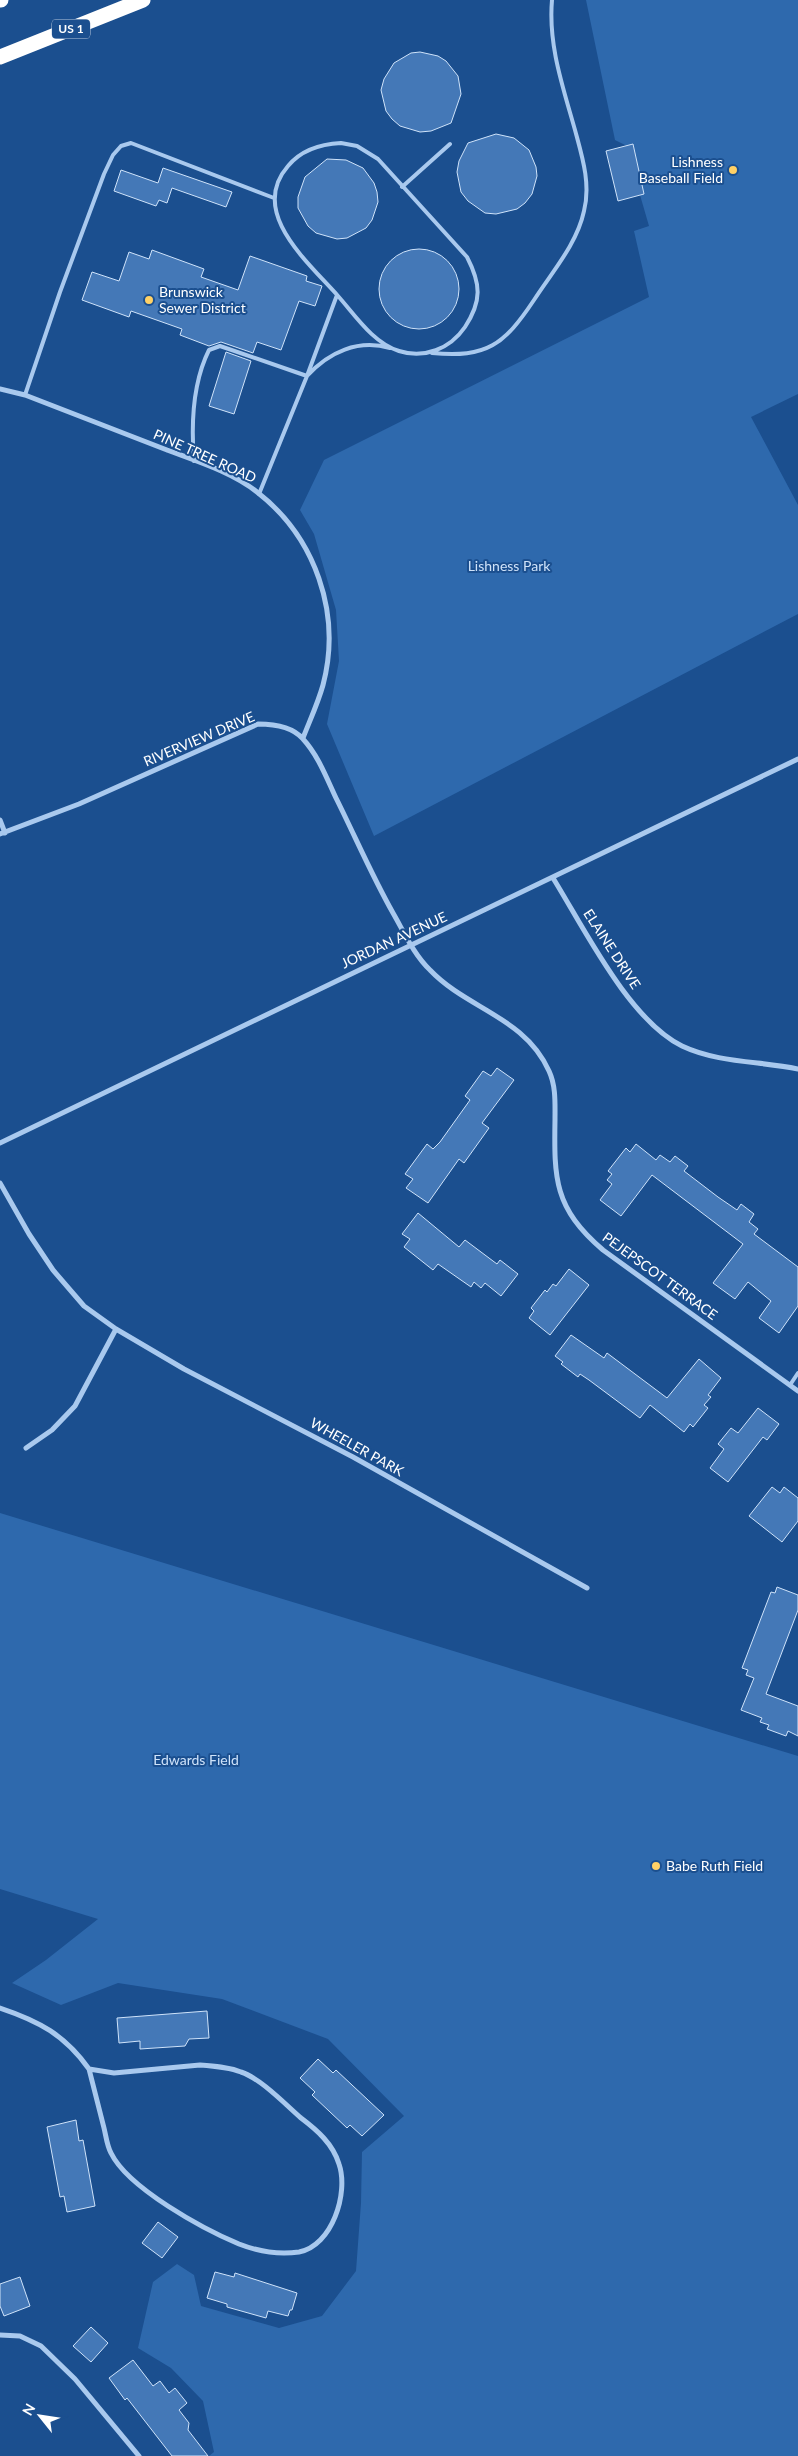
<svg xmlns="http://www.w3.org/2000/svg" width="798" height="2456" font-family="Lato,sans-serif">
<rect width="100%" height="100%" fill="#1b4f8f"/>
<!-- green -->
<path fill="#2e69ad" d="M586 0H798V394L751 417 798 505V614L374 836 327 724 339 661 336 610 314 534 300 510 324 460 649 297 634 231 649 226 640 195 644 194 633 145 627 146 615 140Z
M0 1513 798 1756V2456H209L214 2452 203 2401 171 2368 138 2348 153 2282 177 2264 194 2275 201 2306 279 2328 322 2316 356 2271 361 2203 362 2152 404 2116 328 2039 222 1999 118 1983 61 2005 12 1983 46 1960 98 1919 0 1889Z"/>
<!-- building -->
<path fill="#4478b7" stroke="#cfe3fa" d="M420 52 438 56 446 61 458 76 461 94 451 123 431 131 420 132 400 126 392 119 386 111 381 90 384 79 394 63 411 53Z
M496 134 514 138 529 150 536 167 537 176 532 194 525 203 517 209 496 214 485 213 468 201 461 192 457 172 459 161 468 143Z
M633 144 644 194 618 201 606 151Z
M327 159 346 160 363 168 374 183 377 192 378 202 372 220 366 228 347 238 337 239 316 233 308 226 298 208V197L305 177Z
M163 168 232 192 226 207 172 188 167 203 159 200 156 206 114 191 121 170 158 183Z
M379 289a40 40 0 1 1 80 0a40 40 0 1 1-80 0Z
M152 250 204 269 201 277 238 290 250 256 307 276 306 281 322 286 315 306 299 301 281 350 257 342 253 353 221 342 209 346 180 335 182 329 131 311 129 317 82 300 92 272 119 281 129 252 149 259Z
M226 352 251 361 234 414 209 406Z
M497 1068 514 1080 482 1123 489 1128 464 1163 459 1159 428 1203 406 1188 413 1179 405 1174 427 1144 433 1149 440 1142 470 1100 465 1096 483 1071 491 1076Z
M636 1144 656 1160 660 1155 670 1162 675 1156 688 1166 684 1171 718 1197 737 1210 741 1204 754 1214 749 1222 758 1229 754 1234 798 1267V1306L779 1333 759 1318 771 1301 748 1282 735 1299 713 1283 743 1244 652 1175 621 1216 600 1200 612 1184 607 1180 612 1174 608 1171 626 1148 630 1152Z
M418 1213 459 1247 465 1240 497 1264 500 1260 518 1274 501 1296 485 1283 481 1288 474 1282 471 1287 438 1264 433 1270 404 1247 410 1239 402 1234Z
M569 1269 589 1285 550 1335 529 1318 534 1311 531 1308 545 1290 547 1292 553 1284 556 1286Z
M571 1335 604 1358 607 1353 667 1398 699 1359 721 1378 708 1395 711 1397 704 1405 708 1408 693 1427 690 1424 684 1432 650 1405 640 1418 589 1380 580 1374 578 1377 561 1364 563 1362 555 1356Z
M758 1408 779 1424 767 1440 763 1437 728 1482 710 1468 724 1449 718 1444 731 1428 738 1433Z
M772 1487 780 1493 784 1487 798 1498V1521L782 1542 749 1516Z
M777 1587 798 1595V1610L766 1694 798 1706V1736L788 1731 786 1736 767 1729 769 1725 760 1722 762 1718 741 1710 754 1678 746 1675 748 1670 742 1668 771 1592 775 1593Z
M207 2011 209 2038 189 2039 185 2046 140 2049V2041L119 2043 117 2018Z
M318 2059 333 2073 336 2070 384 2115 362 2136 350 2125 347 2128 312 2095 315 2092 300 2078Z
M76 2120 79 2141 83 2140 95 2206 67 2212 64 2196 60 2197 47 2127Z
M158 2222 178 2237 162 2258 142 2243Z
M215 2272 234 2277 235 2273 297 2293 292 2310H290L288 2316 268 2311 266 2318 227 2307V2304L207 2298Z
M20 2277 30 2306 4 2316 0 2306V2284Z
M91 2327 108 2343 91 2362 73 2346Z
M133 2360 153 2386 160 2381 169 2393 175 2388 187 2403 179 2410 189 2423 188 2430 208 2456H172L127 2398 125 2400 109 2378Z"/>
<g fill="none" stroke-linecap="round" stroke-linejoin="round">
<!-- service -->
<path stroke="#a9c9ee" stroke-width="4" d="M341 143 357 146 378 159 467 257C481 284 482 301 465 327 450 349 424 359 399 351 373 343 355 315 338 296 308 262 248 212 288 166 302 149 321 144 341 143Z
M402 187 450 144
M432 353C487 358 504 345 534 300 552 272 577 244 584 211 591 184 582 156 575 130 563 87 548 45 552 0
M25 395 60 292 104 174 113 155 121 146 131 143 274 198
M194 461C191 424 192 384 209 350L220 346 307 376 337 295
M259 494 307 376C329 352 358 339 390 348
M790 1385 798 1373"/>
<!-- minor -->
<path stroke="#a9c9ee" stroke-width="5" d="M0 389 25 395C73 414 120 432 167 450 196 461 232 472 257 492 315 537 342 613 323 685 318 703 310 720 303 738
M0 820 5 833
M0 834 79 804 258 724C274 724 292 726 303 739 318 755 327 779 336 798 355 836 372 876 393 913 404 932 414 955 430 970 467 1009 525 1017 549 1071 556 1086 555 1103 555 1119 554 1179 554 1208 603 1250L798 1391
M553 878C584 928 629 1020 682 1046 718 1063 760 1061 798 1069
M0 1143 798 759
M0 1183 29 1234 53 1270 84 1306 116 1329 184 1369 353 1457 587 1588
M26 1448 52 1430 75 1406 116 1329
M0 2008C39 2021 65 2035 89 2069
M200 2065C214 2066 228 2067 241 2072 260 2078 285 2104 301 2118 317 2130 333 2144 339 2164 349 2193 332 2246 299 2252 279 2255 257 2251 239 2244 203 2229 128 2188 111 2153 107 2146 106 2136 104 2128 99 2108 94 2089 89 2069L114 2073Z
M0 2335 20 2336 41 2346 75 2379 139 2456"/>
<!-- motorway -->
<path stroke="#fff" stroke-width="15" d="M0 0H1
M0 57 143 0"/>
</g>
<!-- markers -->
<g fill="#ffd166" stroke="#1b4f8f" stroke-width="2">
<circle cx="733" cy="170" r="5"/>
<circle cx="149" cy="300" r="5"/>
<circle cx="656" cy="1866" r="5"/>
</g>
<g text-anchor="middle" stroke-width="4" stroke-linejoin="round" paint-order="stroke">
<!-- shield labels -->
<rect fill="#1b4f8f" stroke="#bbcadd" stroke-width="1" x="52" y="19.5" width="38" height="19" rx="4"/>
<g font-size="12" font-weight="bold" fill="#fff">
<text x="71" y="33">US 1</text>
</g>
<!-- poi labels -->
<g font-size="14" fill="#fff" stroke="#1b4f8f" text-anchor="start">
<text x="723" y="167" text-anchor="end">Lishness<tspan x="723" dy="16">Baseball Field</tspan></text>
<text x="159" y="297">Brunswick<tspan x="159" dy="16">Sewer District</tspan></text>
<text x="666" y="1871">Babe Ruth Field</text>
</g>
<!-- street labels -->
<g font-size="14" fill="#fff" stroke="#1b4f8f">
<text transform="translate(205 456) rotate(24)" y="5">PINE TREE ROAD</text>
<text transform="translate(199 739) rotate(-23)" y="5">RIVERVIEW DRIVE</text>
<text transform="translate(394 940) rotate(-25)" y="5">JORDAN AVENUE</text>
<text transform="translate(612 949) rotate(57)" y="5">ELAINE DRIVE</text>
<text transform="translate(660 1276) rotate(36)" y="5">PEJEPSCOT TERRACE</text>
<text transform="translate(357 1447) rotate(29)" y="5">WHEELER PARK</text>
</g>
<!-- park labels -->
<g font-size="14" fill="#cfe3fa" stroke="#1b4f8f">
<text x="509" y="571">Lishness Park</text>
<text x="196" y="1765">Edwards Field</text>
</g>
</g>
<!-- north arrow -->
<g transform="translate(40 2416) rotate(300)" stroke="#1b4f8f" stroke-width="4" paint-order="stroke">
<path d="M0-4L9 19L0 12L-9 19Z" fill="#ffffff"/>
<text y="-8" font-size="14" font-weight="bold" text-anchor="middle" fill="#ffffff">N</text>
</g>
</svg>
